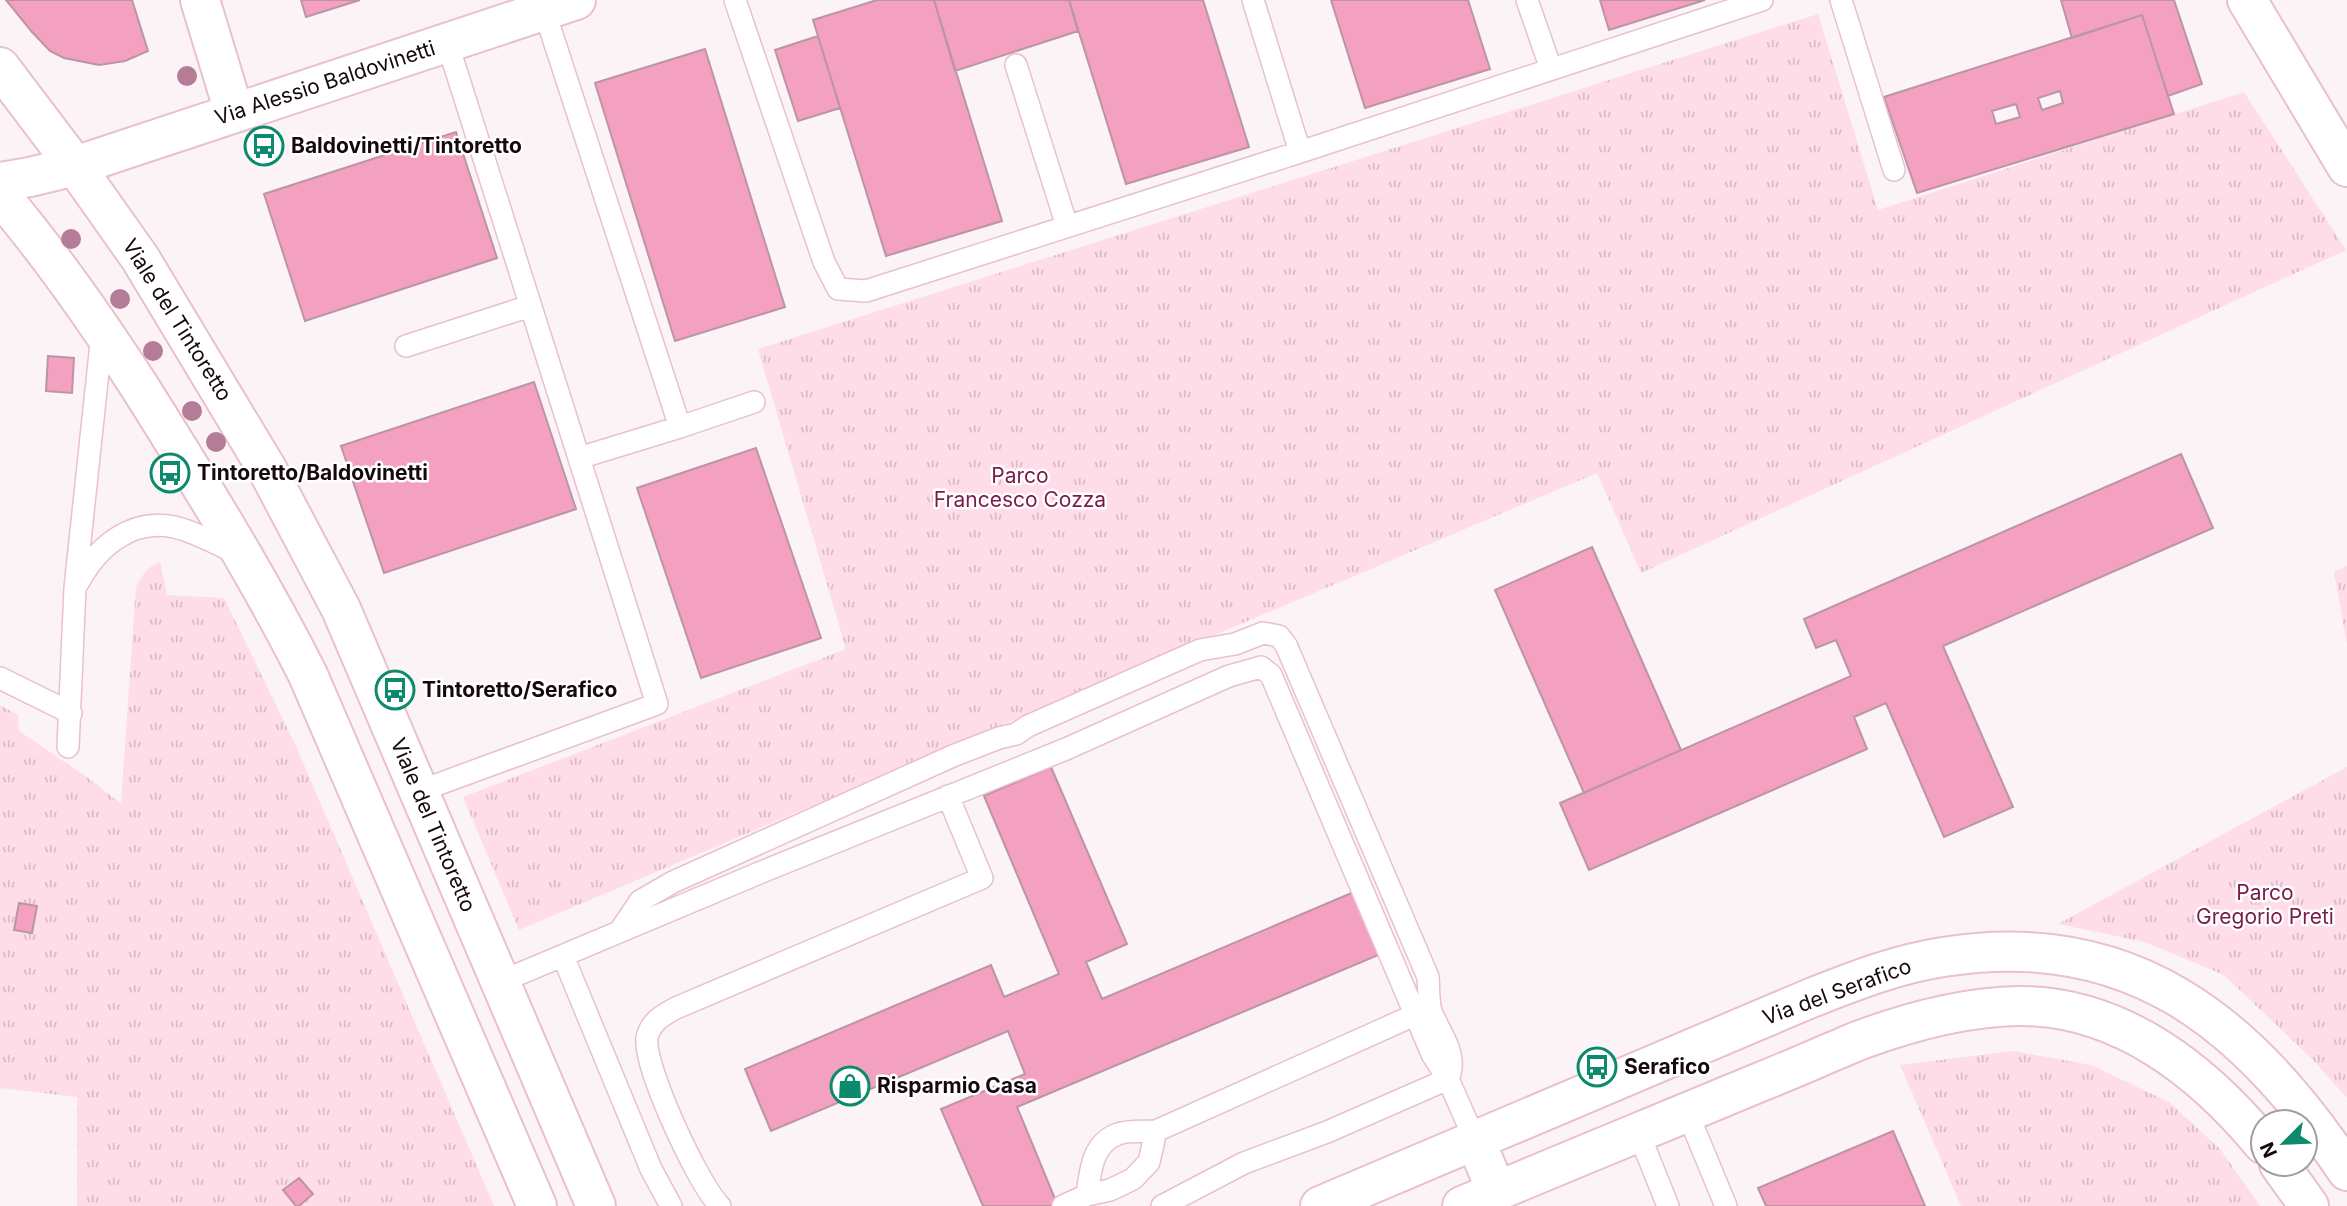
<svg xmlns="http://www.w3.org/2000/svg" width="2347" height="1206" font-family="Inter,sans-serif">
<defs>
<pattern id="park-tufts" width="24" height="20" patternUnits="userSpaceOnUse" patternTransform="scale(1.75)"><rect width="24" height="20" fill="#fedce8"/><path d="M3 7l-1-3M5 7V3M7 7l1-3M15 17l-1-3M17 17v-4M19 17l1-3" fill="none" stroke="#d9bbc6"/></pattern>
</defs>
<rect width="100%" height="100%" fill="#fcf3f6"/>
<!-- park -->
<path fill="url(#park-tufts)" d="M1818 14 1878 210 2244 92 2346 250 1641 573 1597 473 519 930 463 797 846 649 758 349Z
M160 562 167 595 224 598 295 744 494 1206H77V1097L0 1088V705L18 715 19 731 91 780 121 804 136 587C142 575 147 567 160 562Z
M2347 566V644L2334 572Z
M2347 767V1098L2313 1060 2224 975 2145 942 2058 924Z
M2013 1051 2091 1065 2169 1102 2220 1149 2260 1206H1961L1900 1065Z"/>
<!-- building -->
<path fill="#f4a1c1" stroke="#bb95a2" stroke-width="2" fill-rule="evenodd" d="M6 0H132L148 51 125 61 99 65 64 58 50 51 32 32Z
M301 0H360L306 17Z
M877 0H934L1002 221 886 256 813 20Z
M934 0H1069L1078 31 955 71Z
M1069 0H1203L1249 147 1126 184Z
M1331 0H1468L1490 69 1365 108Z
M1600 0H1705L1609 30Z
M2061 0H2174L2202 84 2168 96 2142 15 2072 38Z
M2142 15 2174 114 1917 193 1884 97ZM2060 91 2063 103 2042 110 2038 98ZM2016 104 2020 117 1996 124 1992 111Z
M818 36 840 108 798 121 775 50Z
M705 49 785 307 675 341 595 83Z
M456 132 497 258 305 321 264 194Z
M48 356 74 358 72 393 46 391Z
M534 382 576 509 384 573 341 446Z
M756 448 821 638 701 678 637 488Z
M2181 454 2213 528 1943 646 2013 807 1944 837 1886 703 1854 717 1867 749 1589 870 1560 803 1851 676 1836 640 1816 648 1804 619Z
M1592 547 1681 750 1584 793 1495 590Z
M1051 767 1127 944 1086 962 1102 999 1356 891 1383 953 1017 1107 1058 1206H983L941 1109 1025 1074 1008 1031 771 1131 745 1069 991 965 1004 997 1059 974 984 796Z
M19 903 37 906 32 933 14 930Z
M1893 1131 1925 1206H1766L1758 1188Z
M299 1178 313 1194 299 1206H296L283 1190Z"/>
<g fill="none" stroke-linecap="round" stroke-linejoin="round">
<defs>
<path id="service" d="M735 0 824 262 838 289 866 291 1300 152 1762 0
M1253 0 1300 152
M1527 0 1551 69
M1841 0 1894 170
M544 10 680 427 579 458
M1016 65 1067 226
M406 346 530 306
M680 427 754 402
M78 583C97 547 131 518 174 527 197 532 219 546 240 554
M0 678 71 713
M68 747 75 588 102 334
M417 792 657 704 447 42
M620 931 640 901 673 882 955 755 999 738 1016 734 1028 726 1200 650 1235 644 1263 633 1279 636 1286 645 1428 977C1429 988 1428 1001 1431 1011 1440 1034 1459 1055 1448 1079L1327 1132 1244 1163 1162 1206
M563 956 651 1169 671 1206
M500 982 764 871 1066 749 1229 676 1261 667 1271 675 1432 1054 1448 1079 1475 1140
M1687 1112 1726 1206
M1639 1134 1668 1206
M1087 1195C1090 1172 1092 1143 1118 1134 1128 1130 1145 1132 1156 1131L1428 1009
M720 1206C699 1186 643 1066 647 1038 650 1022 663 1015 676 1008L982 878 948 796
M1063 1206 1087 1195 1110 1190 1133 1179 1149 1162 1156 1131"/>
<path id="minor" d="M200 0 234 112
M2247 0 2347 167
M0 182 30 177 75 166 576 0
M1475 1140 1497 1192"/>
<path id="tertiary" d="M2279 1164 2309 1206
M1320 1206 1811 998C1854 981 1897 964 1943 957 2131 927 2248 1023 2347 1171
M1462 1206C1553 1167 1645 1130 1736 1092 1767 1079 1798 1067 1829 1053 1840 1049 1851 1043 1863 1039 1912 1021 1966 1007 2018 1006 2119 1005 2202 1070 2263 1144"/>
<path id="secondary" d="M0 67 75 166 140 258 267 469 341 609 596 1206
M0 195C52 256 97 321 141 389 200 483 258 576 308 675L537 1206"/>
</defs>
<!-- service casing -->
<use href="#service" stroke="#e9c0cf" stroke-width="24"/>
<!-- minor casing -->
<use href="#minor" stroke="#e9c0cf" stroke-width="42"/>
<!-- tertiary casing -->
<use href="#tertiary" stroke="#e9c0cf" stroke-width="42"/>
<!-- secondary casing -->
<use href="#secondary" stroke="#e9c0cf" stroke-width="42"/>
<!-- service -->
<use href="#service" stroke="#fff" stroke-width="21"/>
<!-- minor -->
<use href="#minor" stroke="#fff" stroke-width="38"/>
<!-- tertiary -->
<use href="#tertiary" stroke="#fff" stroke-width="38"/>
<!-- secondary -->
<use href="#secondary" stroke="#fff" stroke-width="38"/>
</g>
<!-- trees -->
<g fill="#b47c97">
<circle cx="187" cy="76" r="10"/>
<circle cx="71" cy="239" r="10"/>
<circle cx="120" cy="299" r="10"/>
<circle cx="153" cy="351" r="10"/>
<circle cx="192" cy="411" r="10"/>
<circle cx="216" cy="442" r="10"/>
</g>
<!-- icons -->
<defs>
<symbol id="bus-ring" viewBox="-11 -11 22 22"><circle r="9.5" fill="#fff" stroke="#0c8a6d" stroke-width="1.5"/><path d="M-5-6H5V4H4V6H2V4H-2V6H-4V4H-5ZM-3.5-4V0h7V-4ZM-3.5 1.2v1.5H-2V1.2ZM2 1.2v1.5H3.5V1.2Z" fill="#0c8a6d"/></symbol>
<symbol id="shop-ring" viewBox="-11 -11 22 22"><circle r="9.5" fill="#fff" stroke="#0c8a6d" stroke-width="1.5"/><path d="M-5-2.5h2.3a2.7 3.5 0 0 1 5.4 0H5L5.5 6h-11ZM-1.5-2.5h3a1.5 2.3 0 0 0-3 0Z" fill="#0c8a6d"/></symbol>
</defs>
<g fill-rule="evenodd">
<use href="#bus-ring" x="242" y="124" width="44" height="44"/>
<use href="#bus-ring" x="148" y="451" width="44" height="44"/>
<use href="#bus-ring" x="373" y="668" width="44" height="44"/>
<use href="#bus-ring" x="1575" y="1045" width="44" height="44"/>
<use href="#shop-ring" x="828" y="1064" width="44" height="44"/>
</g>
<g text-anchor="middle" stroke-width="5" stroke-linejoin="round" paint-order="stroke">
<!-- street labels -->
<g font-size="21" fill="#16090e" stroke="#fff">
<text transform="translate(325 83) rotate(-18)" y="7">Via Alessio Baldovinetti</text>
<text transform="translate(177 320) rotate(58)" y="7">Viale del Tintoretto</text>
<text transform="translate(433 825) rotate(67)" y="7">Viale del Tintoretto</text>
<text transform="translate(1837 992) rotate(-20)" y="7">Via del Serafico</text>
</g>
<!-- poi labels -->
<g font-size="21" font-weight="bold" fill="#16090e" stroke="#fff" text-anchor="start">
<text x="291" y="153">Baldovinetti/Tintoretto</text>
<text x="197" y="480">Tintoretto/Baldovinetti</text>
<text x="422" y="697">Tintoretto/Serafico</text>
<text x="1624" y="1074">Serafico</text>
<text x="877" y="1093">Risparmio Casa</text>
</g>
<!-- park labels -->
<g font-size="21" fill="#7a1b4a" stroke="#fff">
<text x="1020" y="483">Parco<tspan x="1020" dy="24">Francesco Cozza</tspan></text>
<text x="2265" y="900">Parco<tspan x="2265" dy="24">Gregorio Preti</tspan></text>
</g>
</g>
<!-- north arrow -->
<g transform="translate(2284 1143) rotate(246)"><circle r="33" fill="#ffffff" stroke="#a29d9f" stroke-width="2"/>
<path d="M0-5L12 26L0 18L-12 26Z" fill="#0c8a6d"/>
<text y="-10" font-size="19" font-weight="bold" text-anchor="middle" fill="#16090e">N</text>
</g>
</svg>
